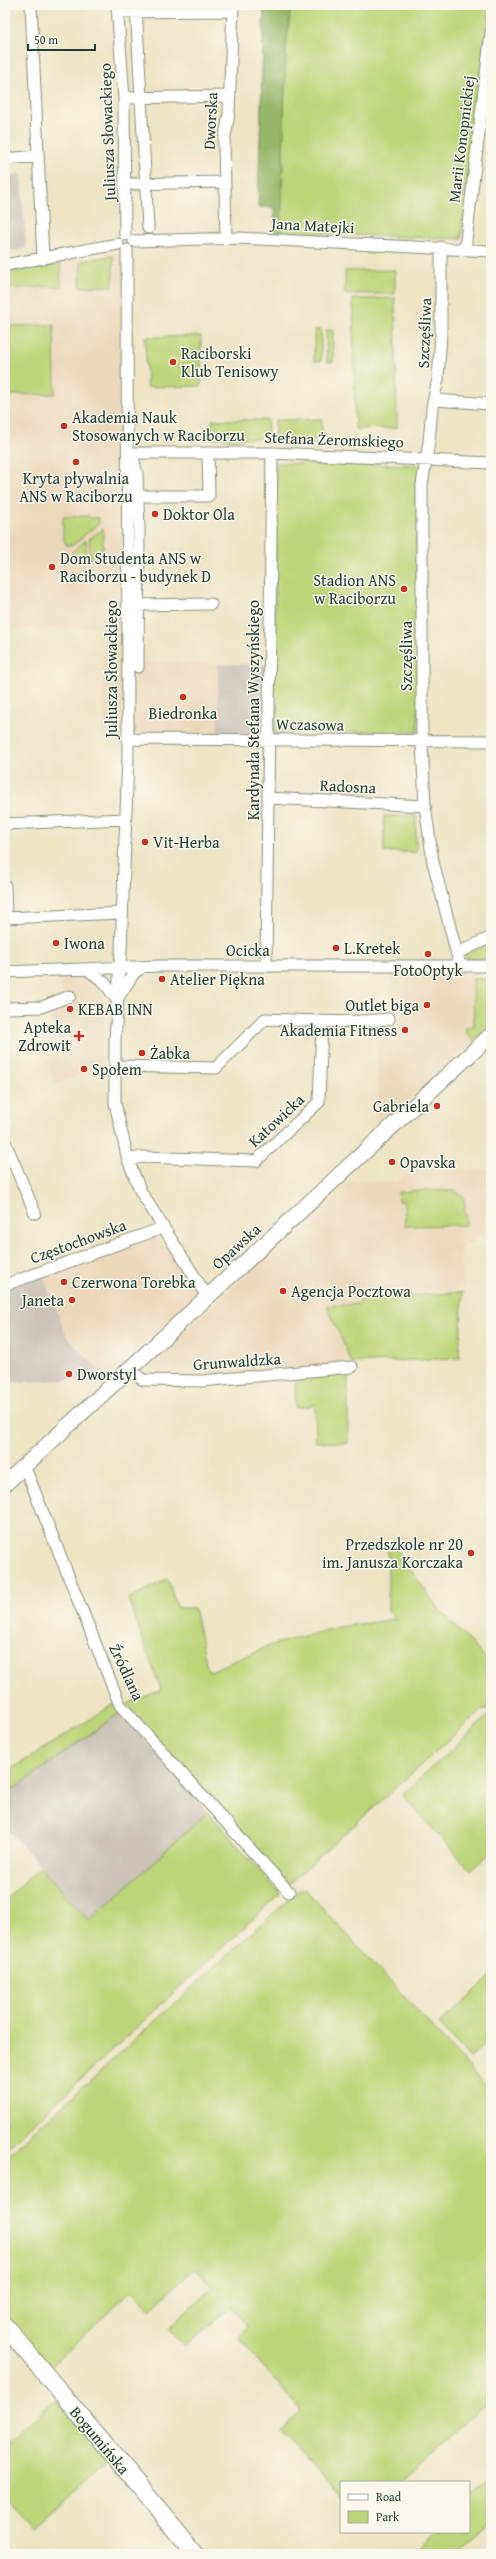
<svg xmlns="http://www.w3.org/2000/svg" width="496" height="2559" font-family="'Gentium Book Plus',serif">
<rect width="100%" height="100%" fill="#fbf7ec"/>
<filter id="ink" filterUnits="userSpaceOnUse"><feTurbulence type="fractalNoise" baseFrequency=".025" numOctaves="2"/><feDisplacementMap in="SourceGraphic" scale="8" xChannelSelector="R" yChannelSelector="G"/><feConvolveMatrix kernelMatrix="1 2 1 2 8 2 1 2 1" color-interpolation-filters="sRGB"/></filter>
<filter id="wash" filterUnits="userSpaceOnUse"><feTurbulence type="fractalNoise" baseFrequency=".012" numOctaves="4" result="noise"/><feDisplacementMap in="SourceGraphic" scale="16" xChannelSelector="R" yChannelSelector="G"/><feGaussianBlur stdDeviation="0.9" result="paint"/><feColorMatrix in="noise" values="0 0 0 0 0 0 0 0 0 0 0 0 0 0 0 0 0 1.4 0 .05"/><feComposite in="paint" operator="in"/></filter>
<g filter="url(#wash)">
<rect width="100%" height="100%" fill="#eee4c4"/>
<!-- built -->
<path fill="#ebd8ba" d="M123 252 122 627 9 629 8 446H5V271Z
M103 642H122L123 733H104Z
M133 663 218 664V734H133Z
M390 974H472L473 1026H465V1033L473 1042 377 1128 378 1025 391 1011Z
M90 975 103 987 106 1064 55 1084 46 1061 64 1054 45 1003 63 995 58 977Z
M488 1169 484 1235 461 1248 462 1288 330 1312 352 1363 236 1376 147 1377 140 1372 350 1181 397 1182 411 1170Z
M157 1233 200 1294 107 1378 67 1336 42 1274Z"/>
<!-- industrial -->
<path fill="#cbc3b8" d="M21 174 26 249 5 251V175Z
M218 664H267V734H218Z
M42 1274 67 1337 107 1378 100 1384 95 1379 5 1383V1288Z
M121 1712 208 1812 89 1921 5 1826V1795Z"/>
<!-- green -->
<path fill="#bdd579" stroke="#6e8956" d="M290 5H491L478 89 461 239 281 232 286 41Z
M113 256V286L80 287 81 261Z
M60 264 61 286 5 289V273Z
M395 270V294H345V271Z
M395 298 397 428 355 429 353 299Z
M54 325 55 394 5 395V326Z
M314 330H321V361H314Z
M326 330H333V362H327Z
M201 336V386L147 387 145 337Z
M322 419V440L275 439V420Z
M212 420H268V439L212 438Z
M276 463 418 465V732H274Z
M88 516 90 518H99V523L73 545H66L63 536V517Z
M103 529V558L90 559 89 539Z
M86 540V555L81 560 73 557 72 552Z
M384 816H416V852H384Z
M491 941V958L470 959 465 956V953Z
M473 979H489L491 982V1022L474 1041 466 1032V1027L474 1026Z
M427 1190 455 1191 464 1197 466 1225 405 1226 404 1201H399L398 1192Z
M463 1292 459 1358 352 1363 327 1306 359 1304 361 1300Z
M348 1372V1443L316 1442 315 1405 295 1408 296 1378Z
M388 1542 393 1544 436 1606 491 1664V1705L486 1710 484 1708 289 1884 127 1704 161 1690 128 1599 168 1579 177 1608H194L208 1672 271 1645 338 1627 396 1619 388 1611Z
M114 1704 121 1712 5 1795V1773Z
M491 1713V1852L471 1871 402 1795Z
M208 1812 280 1894 5 2150V2055L8 2052 5 2049V1900L40 1867 89 1921Z
M305 1889 491 2091V2412L484 2405 401 2482H341V2497L281 2430 301 2411 238 2337 248 2326 230 2307 185 2347 168 2329 213 2287 195 2268 150 2310 131 2291 49 2369 5 2315V2158L298 1891Z
M491 1976V2040L470 2058 439 2024Z
M56 2399 107 2462 34 2527 5 2496V2445Z
M491 2480V2523L457 2554H412L435 2532H469V2500Z"/>
<!-- forest -->
<path fill="#96b669" stroke="#5a7a4e" d="M264 5H291L286 51 281 233H275L274 207H258Z"/>
</g>
<g filter="url(#ink)">
<g fill="none" stroke-linecap="round" stroke-linejoin="round">
<defs>
<path id="street" d="M31 5 43 259
M117 5 124 98 125 235
M136 5 148 228
M117 12 233 11
M124 98 228 96
M5 159 38 156
M126 184 224 182
M226 238 224 143 229 113 233 5
M134 241 239 238 491 251
M441 247V333L438 379 432 407 429 442 422 485V741L425 806 433 862 460 966
M465 249 491 32
M127 250 128 757 121 950 115 1040V1103L128 1160 141 1192 207 1296
M5 265 118 244
M435 400 491 404
M128 453H272L491 463
M132 453 137 474 139 529 138 667
M131 496H209L208 453
M133 605 211 604
M128 739 491 741
M268 798 425 806
M5 824 126 819
M5 886 6 917
M5 918 122 913
M458 953 491 937
M266 966 272 453
M87 969 104 982 117 1000
M5 972 159 966H491
M119 996 134 973 143 967
M5 1008 42 1007 70 996
M115 1066 216 1068 265 1019C307 1020 347 1024 389 1019
M5 1142 35 1213
M128 1160 142 1157 256 1161 319 1102 322 1023
M5 1285 162 1228
M128 1368 143 1380 202 1381 352 1367
M23 1467 28 1475 120 1705 289 1892"/>
<path id="secondary" d="M5 1484 491 1035"/>
<path id="primary" d="M5 2326 196 2554"/>
</defs>
<!-- street casing -->
<use href="#street" stroke="#86907c" stroke-width="13"/>
<!-- secondary casing -->
<use href="#secondary" stroke="#86907c" stroke-width="17"/>
<!-- primary casing -->
<use href="#primary" stroke="#86907c" stroke-width="19"/>
<!-- street -->
<use href="#street" stroke="#fff" stroke-width="11"/>
<!-- secondary -->
<use href="#secondary" stroke="#fff" stroke-width="15"/>
<!-- primary -->
<use href="#primary" stroke="#fff" stroke-width="17"/>
</g>
</g>
<!-- markers -->
<g fill="#c8321e" stroke="#fbf7ec" stroke-width="1.5">
<circle cx="173" cy="362" r="4"/>
<circle cx="64" cy="426" r="4"/>
<circle cx="76" cy="462" r="4"/>
<circle cx="155" cy="514" r="4"/>
<circle cx="52" cy="567" r="4"/>
<circle cx="404" cy="589" r="4"/>
<circle cx="183" cy="697" r="4"/>
<circle cx="145" cy="842" r="4"/>
<circle cx="56" cy="943" r="4"/>
<circle cx="336" cy="948" r="4"/>
<circle cx="428" cy="954" r="4"/>
<circle cx="162" cy="979" r="4"/>
<circle cx="427" cy="1005" r="4"/>
<circle cx="70" cy="1009" r="4"/>
<circle cx="405" cy="1030" r="4"/>
<path d="M77 1030h4v4h4v4h-4v4h-4v-4h-4v-4h4z"/>
<circle cx="142" cy="1053" r="4"/>
<circle cx="84" cy="1069" r="4"/>
<circle cx="437" cy="1106" r="4"/>
<circle cx="392" cy="1162" r="4"/>
<circle cx="64" cy="1282" r="4"/>
<circle cx="283" cy="1291" r="4"/>
<circle cx="72" cy="1300" r="4"/>
<circle cx="69" cy="1374" r="4"/>
<circle cx="471" cy="1553" r="4"/>
</g>
<g text-anchor="middle" stroke-width="3" stroke-linejoin="round" paint-order="stroke">
<!-- street labels -->
<g font-size="16" fill="#1f3d34" stroke="#fbf7ec">
<text transform="translate(210 121) rotate(-87)" y="6">Dworska</text>
<text transform="translate(107 132) rotate(-92)" y="6">Juliusza Słowackiego</text>
<text transform="translate(461 139) rotate(-83)" y="6">Marii Konopnickiej</text>
<text transform="translate(313 225) rotate(3)" y="6">Jana Matejki</text>
<text transform="translate(424 333) rotate(-88)" y="6">Szczęśliwa</text>
<text transform="translate(334 439) rotate(2)" y="6">Stefana Żeromskiego</text>
<text transform="translate(406 656) rotate(-90)" y="6">Szczęśliwa</text>
<text transform="translate(111 669) rotate(-90)" y="6">Juliusza Słowackiego</text>
<text transform="translate(253 710) rotate(-90)" y="6">Kardynała Stefana Wyszyńskiego</text>
<text transform="translate(310 724) rotate(1)" y="6">Wczasowa</text>
<text transform="translate(348 786) rotate(3)" y="6">Radosna</text>
<text x="248" y="956">Ocicka</text>
<text transform="translate(276 1120) rotate(-43)" y="6">Katowicka</text>
<text transform="translate(78 1241) rotate(-20)" y="6">Częstochowska</text>
<text transform="translate(236 1246) rotate(-42)" y="6">Opawska</text>
<text transform="translate(237 1361) rotate(-4)" y="6">Grunwaldzka</text>
<text transform="translate(127 1672) rotate(65)" y="6">Źródlana</text>
<text transform="translate(100 2440) rotate(50)" y="6">Bogumińska</text>
</g>
<!-- poi labels -->
<g font-size="16" fill="#1f3d34" stroke="#fbf7ec" text-anchor="start">
<text x="181" y="359">Raciborski<tspan x="181" dy="18">Klub Tenisowy</tspan></text>
<text x="72" y="423">Akademia Nauk<tspan x="72" dy="18">Stosowanych w Raciborzu</tspan></text>
<text x="76" y="484" text-anchor="middle">Kryta pływalnia<tspan x="76" dy="18">ANS w Raciborzu</tspan></text>
<text x="163" y="520">Doktor Ola</text>
<text x="60" y="564">Dom Studenta ANS w<tspan x="60" dy="18">Raciborzu - budynek D</tspan></text>
<text x="396" y="586" text-anchor="end">Stadion ANS<tspan x="396" dy="18">w Raciborzu</tspan></text>
<text x="183" y="719" text-anchor="middle">Biedronka</text>
<text x="153" y="848">Vit-Herba</text>
<text x="64" y="949">Iwona</text>
<text x="344" y="954">L.Kretek</text>
<text x="428" y="976" text-anchor="middle">FotoOptyk</text>
<text x="170" y="985">Atelier Piękna</text>
<text x="419" y="1011" text-anchor="end">Outlet biga</text>
<text x="78" y="1015">KEBAB INN</text>
<text x="71" y="1033" text-anchor="end">Apteka<tspan x="71" dy="18">Zdrowit</tspan></text>
<text x="397" y="1036" text-anchor="end">Akademia Fitness</text>
<text x="150" y="1059">Żabka</text>
<text x="92" y="1075">Społem</text>
<text x="429" y="1112" text-anchor="end">Gabriela</text>
<text x="400" y="1168">Opavska</text>
<text x="72" y="1288">Czerwona Torebka</text>
<text x="291" y="1297">Agencja Pocztowa</text>
<text x="64" y="1306" text-anchor="end">Janeta</text>
<text x="77" y="1380">Dworstyl</text>
<text x="463" y="1550" text-anchor="end">Przedszkole nr 20<tspan x="463" dy="18">im. Janusza Korczaka</tspan></text>
</g>
</g>
<!-- margin -->
<rect width="496" height="2559" fill="none" stroke="#fbf7ec" stroke-width="20"/>
<!-- legend -->
<rect x="340" y="2481" width="130" height="52" fill="#fbf7ec" stroke="#a3ada2"/>
<rect x="348" y="2494" width="20" height="6" fill="#ffffff" stroke="#a3ada2"/>
<text x="376" y="2501" font-size="12" fill="#1f3d34">Road</text>
<rect x="348" y="2511" width="20" height="12" fill="#bdd579" stroke="#a3ada2"/>
<text x="376" y="2521" font-size="12" fill="#1f3d34">Park</text>
<!-- scale -->
<path d="M28 44v6h67v-6" fill="none" stroke="#1f3d34" stroke-width="2"/>
<text x="34" y="44" font-size="12" fill="#1f3d34" stroke="#fbf7ec" stroke-width="3" paint-order="stroke">50 m</text>
</svg>
